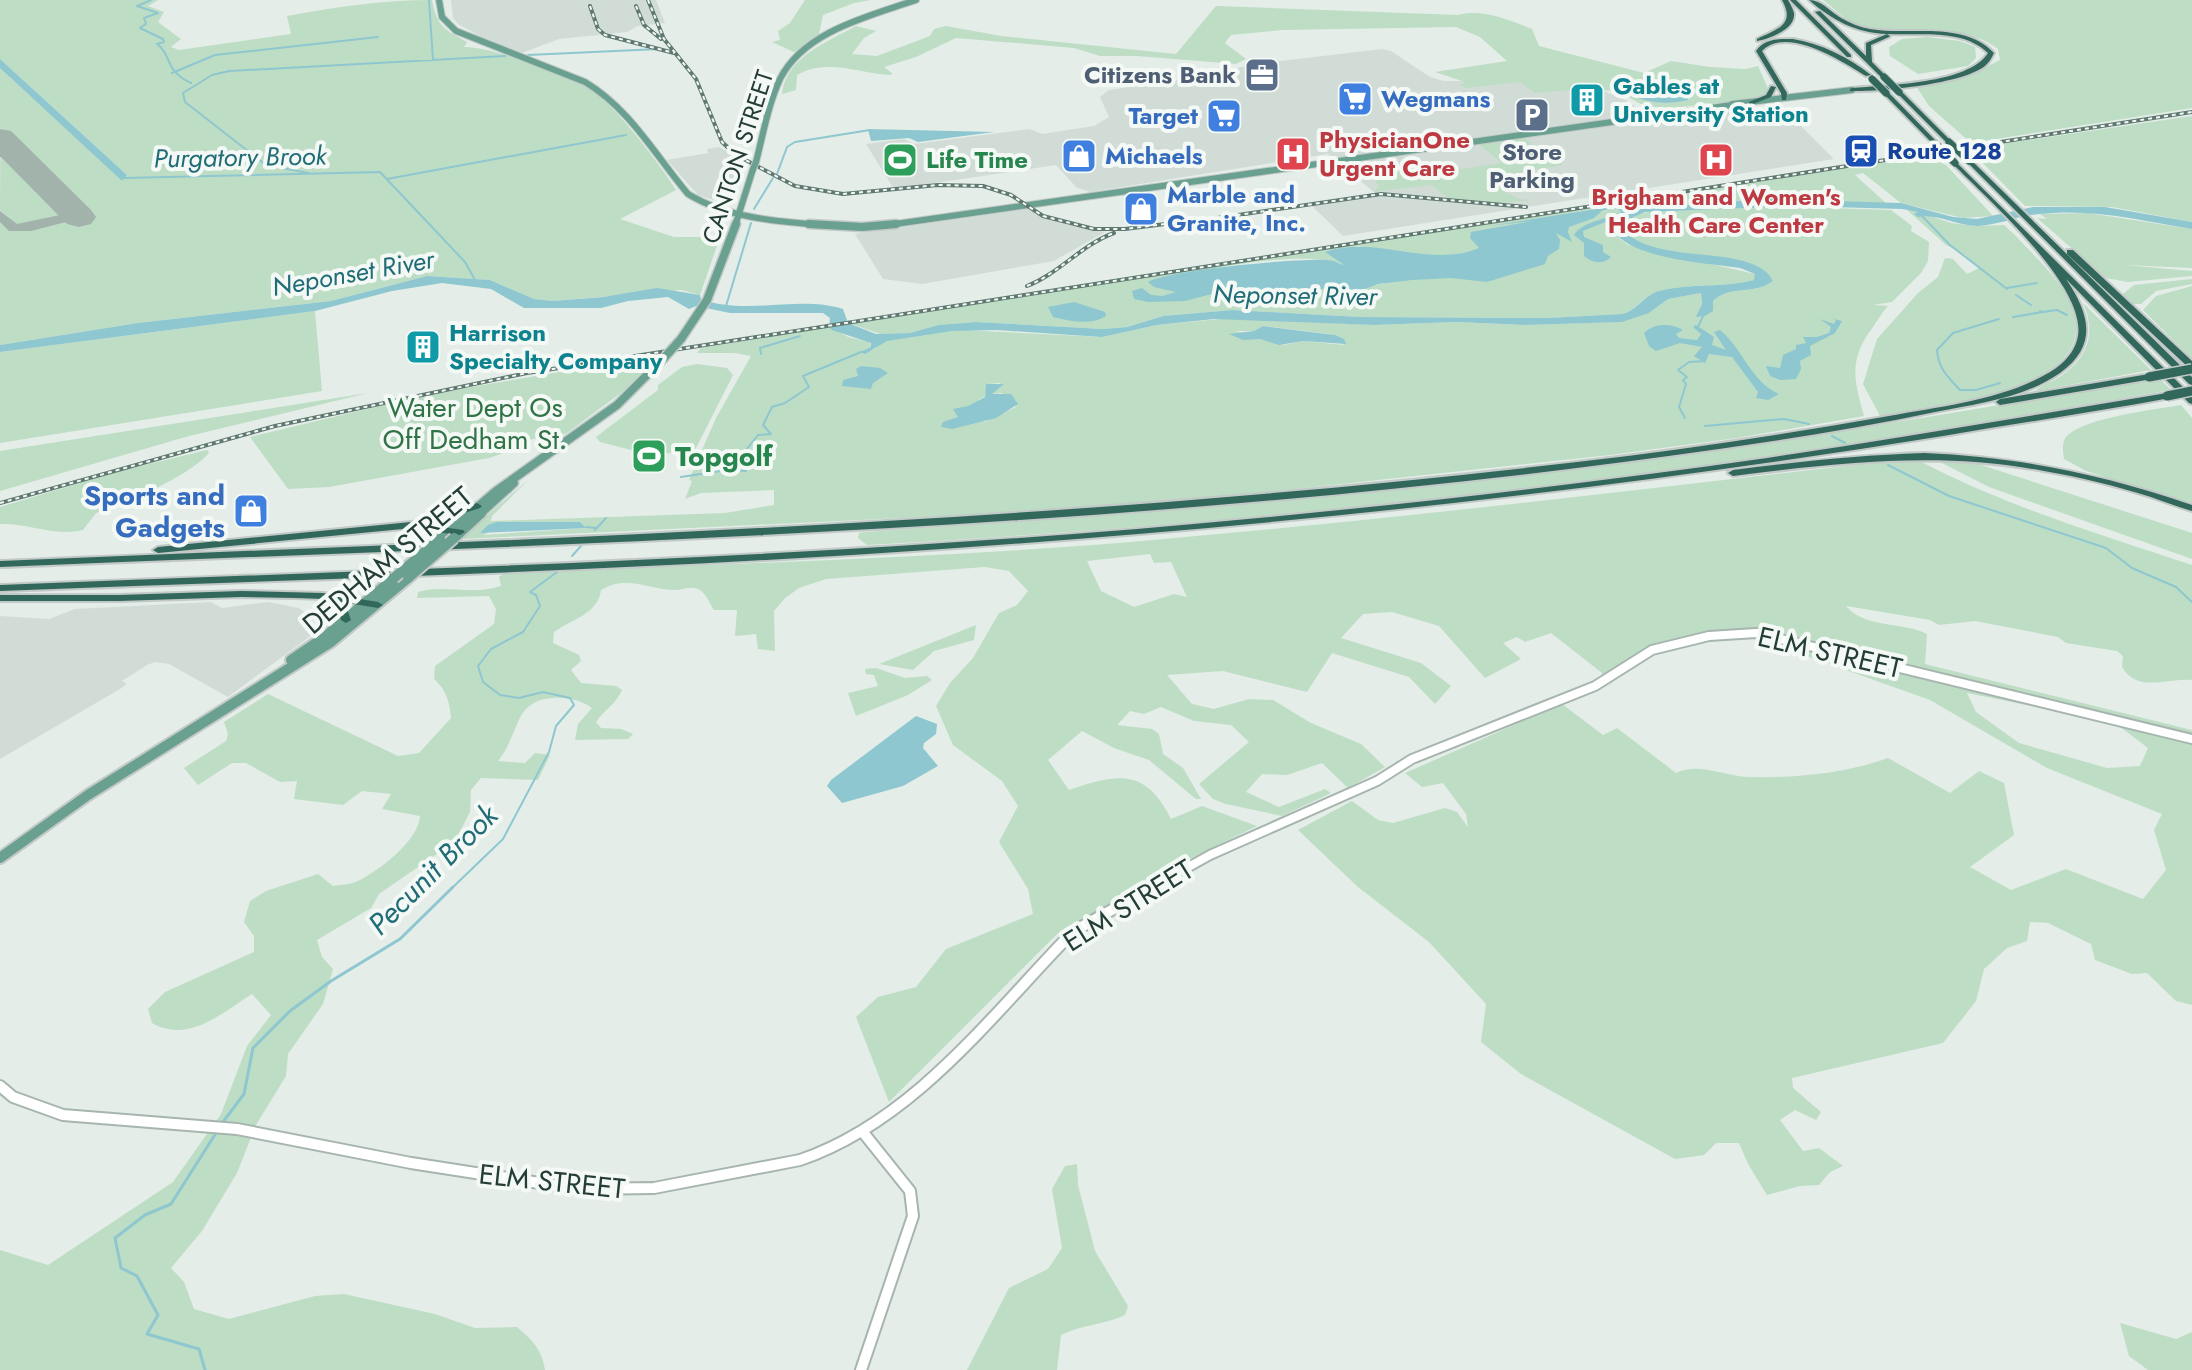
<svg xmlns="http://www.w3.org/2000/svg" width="2192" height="1370" font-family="Jost,sans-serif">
<rect width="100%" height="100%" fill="#e4ede8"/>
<!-- built -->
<path fill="#d2dcd7" d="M451 0H656L665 23 638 26 627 32 559 39 522 53 487 40 458 24 453 18Z
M1382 49 1391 51 1430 77 1443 81H1523L1606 92 1620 97 1657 120 1781 106 1834 159 1343 236 1311 205 1384 192 1375 193 1328 154 1090 192 1076 187 1056 165 894 189 866 144 904 139 914 144 1030 129 1042 134 1094 126 1109 117 1100 97 1109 90 1202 76 1255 64Z
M0 68 149 206 19 242 0 235Z
M719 147 742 160 738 172 743 175 733 200 724 203 698 195 667 160 708 153 707 149Z
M1027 209 1068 225 1105 232 1054 261 922 284 883 279 855 234Z
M211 602 222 608 268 602 299 608 307 614 304 625 316 632 228 697 169 664 155 662 147 665 122 681 127 684 120 689 0 759V616L49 619 75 609Z"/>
<!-- green -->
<path fill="#beddc5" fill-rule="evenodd" d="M0 0H158L148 6 164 12 158 22 181 39 171 47 179 50 291 34 287 16C335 7 383 0 432 0 437 27 444 29 467 42L464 47C492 46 582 79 602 98 625 119 659 163 676 190L620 219 674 237H720L700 295 681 290 553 301 534 299 490 280 427 276 331 301 138 323 0 345V221C20 241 64 222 87 214L0 127V68L122 181 127 175 0 59Z
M805 0H871L854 3 823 15 818 39 794 52 772 42 780 40 778 31 790 23Z
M1823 0H2192V108L1971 143 1929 106 1916 86 1969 76 2000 60 1998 49C1957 18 1903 41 1858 25 1844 20 1835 9 1823 0Z
M1216 6 1458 15C1481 8 1510 20 1532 29L1539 46 1644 73 1671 61 1710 67 1746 69 1758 66 1770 93 1757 99 1661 109C1627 106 1629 84 1588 92L1583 89 1535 93 1520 82 1465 88 1460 85 1465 82 1435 72 1507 61 1480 37 1456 27 1282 30 1231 35 1225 43 1246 59 1236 64 1137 56H1100L1074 48 956 38 916 57 884 67 893 74 889 75C859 73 826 58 797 75L796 90 782 94C786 57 827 42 856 26L876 31 864 38 852 54 877 56 930 36 934 29 946 26 1001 36 1176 54Z
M1927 37 1960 41 1975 47 1976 58 1968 66 1918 74 1890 56 1889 47 1902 39Z
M2192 116V222L2112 207 2025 206 1978 158 1985 153 1984 149 1995 145Z
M1522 137 1563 165 1522 172 1504 182 1502 190 1519 199 1531 200 1499 203 1451 200 1431 185 1373 192 1379 187 1374 180 1388 178 1389 171 1446 163 1454 170 1502 163 1478 144Z
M1 155 7 156 62 212 61 216 30 226 14 224 0 209Z
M1940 159 1941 163 1946 165 1993 216 1963 218 1901 203 1863 173 1855 175 1887 204 1768 199 1625 209 1609 207 1578 212 1581 221C1596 216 1606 205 1623 211L1611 218 1610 223 1620 239 1628 245 1755 274V280C1723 288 1690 283 1659 291 1644 295 1637 310 1622 314L1548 318 1360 317 1233 310 1163 316 1126 327 1103 329 976 322 938 325 910 333 881 334 848 323 1901 160 1913 162ZM1359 246 1417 258 1386 283 1374 285 1197 272C1233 264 1309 251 1344 265L1326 252Z
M1770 206 1891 210 1912 226 1911 231 1929 242 1928 261 1921 273 1892 302 1873 305 1888 306C1882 312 1878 320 1873 327 1848 360 1854 380 1864 416L1737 438 1610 455 1239 495 1008 513 460 539 528 480 492 516 491 521 725 513 774 505V490L701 493 685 499 692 481 689 480 716 418 751 356 735 353H697L701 348 829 326 848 337 870 342 871 347 860 352 875 349 884 338 940 329 1102 337 1157 325 1231 318 1374 325 1456 322 1522 325 1617 322 1649 313 1668 299 1701 293 1702 304 1698 316 1703 317 1713 309V301C1731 284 1754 296 1773 281 1731 242 1656 266 1624 230V221C1647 203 1737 209 1770 206ZM1263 326 1330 334 1344 345 1304 341 1284 345 1236 331H1254ZM1001 383 992 394 1002 393 1016 407 984 422 978 400 985 396 987 384ZM503 522H580L586 528 484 535Z
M1906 209 1918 212 1922 217 1927 215 1951 223 1976 226 2004 225 2015 235C2035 257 2066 284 2074 313 2098 392 1928 408 1880 416L1863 384 1877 339 1918 293 1938 277 1945 258 1953 259 1967 274 1979 268 1965 255 1946 245Z
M2088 213 2192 229V268L2124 265 2192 271V276L2128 282 2106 278 2037 218 2047 219 2040 214Z
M2192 279V284L2156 291 2141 304H2133L2123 294 2134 285Z
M2192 286V359L2143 310 2156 296Z
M2083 303 2151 370 2036 391C2038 387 2048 383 2056 379 2085 362 2098 336 2083 303Z
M315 311 322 391 0 443V352Z
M649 357 654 360 622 392 567 433C556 439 545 436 533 439 518 443 505 454 489 458L329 487 288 489 250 437 430 394Z
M697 364 727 368 733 375 693 454 639 452 600 442 596 437 658 390V385L682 367Z
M2159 378 2171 390C2023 415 1876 443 1728 463 1442 503 1155 529 867 545L858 538 859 533 865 532C1120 515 1375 495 1628 462 1806 438 1982 408 2159 378Z
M368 393 189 436 0 491V451Z
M2181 405 2192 418V505L2086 471 2064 459C2063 451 2061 441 2068 435 2088 417 2153 410 2181 405Z
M207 450 209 453C192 474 123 506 96 513L83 530C55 537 29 523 0 524V507L120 471Z
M1914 458C2002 505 2098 534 2192 565V680C2168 677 2138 694 2122 667L2123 656 2117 651 2066 643 2058 637 1975 621 1939 625 1930 620 1846 606C1865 629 1902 621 1927 634L1925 664 2192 730V1005L2176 1001 2147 973 2132 974 2095 960 2091 944 2048 923 2030 922 2027 941 2007 948 1984 969 1976 1001 1943 1043 1792 1078 1793 1088 1821 1112 1816 1120 1795 1110 1780 1120 1803 1151 1819 1148 1843 1166 1830 1172 1819 1185 1800 1186 1767 1195 1748 1164 1739 1143H1716L1704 1155 1675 1159 1521 1074 1481 1042 1486 1004 1429 942 1358 887 1298 830 1352 801 1378 820 1393 823 1445 808 1457 812 1468 827 1466 814 1443 783 1422 787 1405 773 1562 704 1603 735 1617 728 1676 773C1699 762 1723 776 1748 777 1796 778 1843 774 1888 758L1950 793 1979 771 2004 783 2014 835 1970 867 2011 890 2066 869 2143 899 2166 870 2154 830 2162 814 2047 768 1930 700 1734 630 1674 639 1646 650 1627 659 1602 680V673L1551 633 1525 642 1517 637 1503 643 1521 659 1485 678 1439 626 1392 612 1363 614 1341 638 1421 663 1451 686 1435 704 1409 677 1332 653 1307 692 1223 671 1167 675 1192 704 1214 709 1249 699 1273 700 1311 723 1361 744 1385 767 1348 788 1322 763 1287 775 1262 774 1246 792 1279 807 1325 789 1331 793 1282 816 1226 804 1213 799 1199 784 1249 742 1231 725 1194 721 1161 707 1144 714 1130 711 1117 725 1152 729 1159 734 1163 754 1183 768 1201 799H1196L1149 760 1114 748 1082 731 1048 760 1069 790C1117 774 1145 767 1171 819L1202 806 1257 826 1185 861 1056 935 889 1102 856 1017 878 997 916 987 946 949 1033 914 1028 889 999 842 1018 806 1002 781 953 745 936 706 950 683 973 658 999 613 1017 605 1028 591 1009 571 985 567 826 579 799 588 785 598 774 611 775 651 758 649 756 634 735 636 737 610H714C710 604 706 594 700 590 692 585 683 590 675 590 650 590 627 574 601 590 598 614 572 619 554 632L553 643 579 655 581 661 571 670 581 683 616 686 622 690C617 703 604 710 596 722L601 728 621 729 633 734 628 739 575 740 578 724 592 708C576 696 541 692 525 710 516 720 512 744 498 761L525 763 535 753 550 755 538 780 481 778 471 790 470 812 459 833 447 847 379 894 371 908 317 940 322 957 333 969 323 1004 288 1054 286 1076 256 1125 237 1173 202 1231 171 1268 184 1282 194 1309 229 1319 315 1296 344 1294 435 1314 475 1328 517 1327C532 1340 542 1349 545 1370H0V1250L48 1265 173 1182 221 1114 247 1046 271 1015 252 994C222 1013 188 1044 152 1023L148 1009 165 992 254 952V936L244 922 250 901 266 891 318 874 333 886C341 885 351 884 358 881 380 870 419 840 420 816L382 809 391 794 362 791 343 805 294 799 297 781 280 782 246 763H232L198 785 184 768 226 741 228 734 224 722 268 694 398 756 419 753 451 718C450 703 446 689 434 679L435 666 494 624 496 609 489 596 417 598 418 592C445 584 471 596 501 586L499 577 503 574C723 563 944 559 1164 539 1414 517 1664 487 1914 458ZM1150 554 1154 563 1171 562 1187 597 1174 594 1134 607 1101 591 1087 561ZM1967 693 2115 723 2148 748 2140 766 2107 768 2019 743 1976 712Z
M1936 460 1975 463 2192 533V559L1989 487Z
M976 625 974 640 934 651 913 670 879 664Z
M876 668 905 678 927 676 932 680 908 695 856 716 848 693 878 686 874 675 866 674 865 669Z
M1077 1164 1078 1185 1095 1251 1128 1306 1125 1315C1105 1325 1082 1324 1061 1335L1057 1370H967L1009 1288 1048 1269 1062 1248 1052 1189 1065 1166Z
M2120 1323 2176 1339 2192 1332V1370H2148L2129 1356Z"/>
<!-- water -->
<path fill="#8ec7cf" d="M0 59 127 175 122 181 0 68Z
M1611 86 1688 95V100C1658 107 1639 100 1611 86Z
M868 129 994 132 918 142 909 138 871 141Z
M1768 199 1901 203 1953 217 1977 219 2033 207H2105L2192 222V229C2140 220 2091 208 2039 214 2018 216 1999 225 1978 226 1958 226 1936 213 1918 217L1914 214 1918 212 1903 209 1795 206 1645 212 1624 221V230C1656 267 1754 242 1773 281 1753 296 1731 284 1713 301V311L1705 316 1696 317 1702 304 1701 293 1668 299 1649 313 1622 322 1525 325 1456 322 1374 325 1214 319 1157 325 1102 337 997 330 952 331 887 341 865 354 860 352 871 347V343L832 330 829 327 830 318 823 313H730L696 306 689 309 668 297 628 301 601 308H524L491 289 442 283 392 291 315 311 0 352V345L138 323 331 301 427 276 490 280 534 299 553 301 603 297 657 288 700 295 701 299C746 316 797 295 843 309L848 323 876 334 910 333 938 325 976 322 1103 329 1127 327 1163 316 1233 310 1360 317 1548 318 1622 314C1638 310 1644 295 1659 291 1690 283 1723 288 1754 280L1755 274 1740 268C1710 263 1613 259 1610 220L1583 231 1584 237 1603 245V252L1611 257C1603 265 1592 263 1584 256V243L1574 235C1584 220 1608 220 1622 211L1613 208 1602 211 1594 218 1569 227 1568 232 1572 242 1556 233 1560 240 1559 249 1548 256 1545 264 1487 282 1451 278 1412 280 1378 284 1362 290 1293 288 1260 291 1239 287 1185 301 1148 302 1134 299 1132 291 1142 288 1151 295 1162 296 1176 292 1154 287 1148 282C1167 270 1299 258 1326 260 1333 260 1338 263 1344 265L1325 252C1375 234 1430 269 1479 248L1470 238 1471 232 1533 221 1489 226 1609 207 1625 209Z
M1074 302 1105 312 1106 316C1090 326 1070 321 1053 317L1048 307Z
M1830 318 1842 321 1835 333 1810 346 1811 355 1800 361 1801 369 1796 379 1780 380 1770 376 1766 366 1780 368 1783 355 1796 349V345L1806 343 1803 337H1817L1829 333 1831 327 1820 319 1834 324 1836 320Z
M1696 325 1714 337 1712 345 1726 350 1714 332 1720 330C1743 349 1751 382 1779 394L1768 400 1756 398 1758 392 1732 357 1709 354 1705 363 1694 356 1702 347 1680 343 1656 351 1649 346 1644 333C1654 323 1671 323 1683 330L1676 334 1679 338 1697 340 1701 334 1693 327Z
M1263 326 1335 335 1344 339 1346 344 1304 341 1279 345 1260 339 1243 340 1229 334 1254 331Z
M861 366 880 368 888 373 873 383 871 389 842 386 843 380 858 376 856 369Z
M986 384H1004L992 394H1011L1018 404 996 418 952 429 941 427 943 422 958 417 953 409 968 406 985 397Z
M496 522H580L586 528 480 533 488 525Z
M916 716 937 724 936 734 924 743 923 748 938 766 903 786 842 803 827 786 831 780Z"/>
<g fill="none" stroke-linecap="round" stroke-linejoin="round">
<!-- stream-far1 -->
<path stroke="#8ec7cf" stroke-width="2" d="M151 0 137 6 158 13 144 18 146 24 140 28 163 39 164 42 157 44C172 54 164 71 191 83
M429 0 433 60
M528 55 659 49
M172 73 215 55 378 37
M308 173 266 165 185 102 183 93 212 75 229 71 505 56
M777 174 787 147 795 142 870 130
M124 178 380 172 465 262 474 278
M387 179 626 135
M754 209 773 178
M1921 215 1950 245 2007 289
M2007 288 2037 283
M2016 295 2031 305
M726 306 751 223
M2043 312 2057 310 2067 315
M2013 317 2043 312 2040 311
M1999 319 1953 333 1937 350C1938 368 1948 377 1960 390H1976L2000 383
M1698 327 1703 316
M761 354 760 348 800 336
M1685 418 1679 407 1686 384 1683 380 1687 377 1678 370 1689 362 1705 361
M1705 426 1784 419 1809 424
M1832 436 1845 443
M1888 465 1949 496 2106 548 2132 568 2176 587 2192 602
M681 477 727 470 746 471V450L758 435 771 434 763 425 772 407 785 403 809 387 803 376 861 352
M586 527 596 528
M595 530 606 518
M572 556 581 546
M451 889 503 839 549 752 556 726 574 705 570 698 543 692 519 698 500 695 483 682 478 666 491 649 523 632 540 606 536 595 530 592 557 572"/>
<!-- stream -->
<path stroke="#8ec7cf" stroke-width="3" d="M223 1122 244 1094 253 1048 290 1011 331 981 400 939 453 887
M205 1370 199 1349 147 1334 158 1315 137 1276 121 1268 115 1238 145 1215 171 1204 216 1133"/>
<!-- taxiway -->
<path fill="#a2b3ac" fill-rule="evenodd" d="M0 149 22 152 23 155 17 159 0 157Z
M66 206 78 209 70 221 31 231H9L0 222V211L17 224 60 215Z"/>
<!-- runway -->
<path fill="#a2b3ac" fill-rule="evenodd" d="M0 129 11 131 91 210 96 217 91 224 79 227 67 224 0 156Z"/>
<defs>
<path id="minor-far1" d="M1149 889 1210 855 1377 781 1412 759 1595 686 1652 650 1709 636 1756 633 2192 739"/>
<path id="minor" d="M0 1086 13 1097 63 1115 237 1129 411 1163 578 1189 654 1188 800 1160C911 1122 987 1021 1066 939L1083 926 1153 887
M861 1370 913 1216 910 1191 862 1131"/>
<path id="major-far2" d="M439 0 442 17 456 31 585 82C630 109 655 155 688 194 730 220 786 222 835 226
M1732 104 1852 90
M756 162C763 135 768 105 780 79 804 31 870 16 916 0
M735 226 753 169
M881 226 1739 104"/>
<path id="major-far1" d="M809 224 862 227 896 224
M681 339 707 300 736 224
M468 515 496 491 617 405 664 358
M479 515 514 483"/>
<path id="major" d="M455 537 481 513
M440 539 470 513
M291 660 326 636 394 578
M0 858 88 795 331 642 408 578"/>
<path id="highway" d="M1782 0H1788C1790 3 1793 9 1794 13 1796 29 1769 39 1757 41V39C1777 29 1796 25 1782 0Z
M1790 0H1796L1851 55V57H1847Z
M1809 0C1821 0 1831 12 1841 18 1850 23 1859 27 1870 29 1910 36 1963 20 1994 53 1992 57 1990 61 1987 64 1968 84 1878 92 1850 91V89L1852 88C1886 85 1969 84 1988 53 1962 28 1920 36 1887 34L1890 36 1889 37 1871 45 1872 62 1887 77 1882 78 1815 12 1820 11 1866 56V43L1887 34C1856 33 1832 20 1809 0Z
M1793 39C1822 44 1848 57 1871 75L1866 76C1843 62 1787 25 1762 51L1787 93 1786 100H1782L1781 93 1756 51C1765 38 1779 39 1793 39Z
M1771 86 1776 87 1771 97 1753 104H1749V102L1766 95Z
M1897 91H1901L1951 141V143H1947L1897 93Z
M1884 92H1888L1938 143V145H1934L1884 94Z
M1967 160H1971L2192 377V385L2189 384 1967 162Z
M1955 161 2192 396V404L2189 403 2066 279C2089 313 2099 345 2060 373 2024 398 1977 404 1935 412 1863 427 1791 439 1719 449 1150 531 573 543 0 567V561C526 539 1053 524 1577 462 1682 450 1786 434 1889 416 1937 407 1993 401 2037 379 2054 371 2072 359 2077 340 2092 290 1986 198 1953 164L1951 163Z
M2067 250H2073L2192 361V369L2189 368 2067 254Z
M2149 374 2153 377 2152 379 2000 405 1996 402 2000 399Z
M2167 393 2170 394V398C2095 412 2019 423 1943 436 1611 490 1277 526 942 549 628 571 314 579 0 591V585C379 570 758 560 1137 529 1347 511 1558 488 1767 458 1901 438 2034 415 2167 393Z
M1924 453C2018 457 2103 474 2192 505V511C2178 507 2165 502 2151 497 2116 486 2080 477 2044 471 1939 451 1838 463 1733 476L1728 473 1733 470C1797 462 1860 455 1924 453Z
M477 503 482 506 480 508 428 525 463 530 465 532 460 535 427 531 424 530 423 527 158 553 153 550 158 547 421 521Z
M241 591 323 593 378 602 383 605 378 608 341 602 346 606 351 620 346 623 341 620 336 608 323 599 296 598 241 597 119 601H0V595H119Z"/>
</defs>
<!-- minor-far1 casing -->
<use href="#minor-far1" stroke="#a7b5af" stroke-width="12"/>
<!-- minor casing -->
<use href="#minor" stroke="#a7b5af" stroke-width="14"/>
<!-- major-far2 casing -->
<use href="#major-far2" stroke="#c2c9c7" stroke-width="8"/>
<!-- major-far1 casing -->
<use href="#major-far1" stroke="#c2c9c7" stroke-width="11"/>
<!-- major casing -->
<use href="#major" stroke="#c2c9c7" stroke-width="14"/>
<!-- highway casing -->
<use href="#highway" stroke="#c2c9c7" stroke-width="4"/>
<!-- minor-far1 -->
<use href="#minor-far1" stroke="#fff" stroke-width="8"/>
<!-- minor -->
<use href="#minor" stroke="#fff" stroke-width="10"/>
<!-- major-far2 -->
<use href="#major-far2" stroke="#6aa090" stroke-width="6"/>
<!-- major-far1 -->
<use href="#major-far1" stroke="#6aa090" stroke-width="8"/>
<!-- major -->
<use href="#major" stroke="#6aa090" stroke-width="10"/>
<!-- highway -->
<use href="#highway" fill="#31685b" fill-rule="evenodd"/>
<defs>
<path id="rail" d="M648 0 664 39 696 79 722 142 736 155 795 186 843 194 938 185 983 186 1011 195 1043 216 1094 229H1125L1206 219
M590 6 598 29 605 35 674 53
M636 6 644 25 661 39
M1197 221 1381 194 1526 207
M1027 286C1060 273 1081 245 1114 233
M0 503 275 426 527 373 2192 112"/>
</defs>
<!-- rail casing -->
<use href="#rail" stroke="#5f7971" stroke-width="4"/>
<!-- rail -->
<use href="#rail" stroke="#f4f9f6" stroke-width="2" stroke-dasharray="4" stroke-linecap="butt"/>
<defs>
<path id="major-bridge-far2" d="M753 169 756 162"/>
<path id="major-bridge-far1" d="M664 358 681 339"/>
<path id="major-bridge" d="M394 578 440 539
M408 578 454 538"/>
<path id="highway-bridge-far1" d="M1884 77 1899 92
M1872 79 1886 93
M1949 142 1969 161
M1936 144 1955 163"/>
<path id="highway-bridge" d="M2149 377 2192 369
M2167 396 2192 391"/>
</defs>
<!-- major-bridge-far2 casing -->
<use href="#major-bridge-far2" stroke="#c2c9c7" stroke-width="8" stroke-linecap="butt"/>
<!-- major-bridge-far1 casing -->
<use href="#major-bridge-far1" stroke="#c2c9c7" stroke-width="11" stroke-linecap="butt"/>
<!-- major-bridge casing -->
<use href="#major-bridge" stroke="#c2c9c7" stroke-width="14" stroke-linecap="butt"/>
<!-- highway-bridge-far1 casing -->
<use href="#highway-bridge-far1" stroke="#c2c9c7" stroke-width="9" stroke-linecap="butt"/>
<!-- highway-bridge casing -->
<use href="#highway-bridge" stroke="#c2c9c7" stroke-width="12" stroke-linecap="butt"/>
<!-- major-bridge-far2 -->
<use href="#major-bridge-far2" stroke="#6aa090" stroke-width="6"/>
<!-- major-bridge-far1 -->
<use href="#major-bridge-far1" stroke="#6aa090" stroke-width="8"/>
<!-- major-bridge -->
<use href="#major-bridge" stroke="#6aa090" stroke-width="10"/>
<!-- highway-bridge-far1 -->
<use href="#highway-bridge-far1" stroke="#31685b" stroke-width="7"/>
<!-- highway-bridge -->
<use href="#highway-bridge" stroke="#31685b" stroke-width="9"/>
</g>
<!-- icons -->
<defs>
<symbol id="office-square" viewBox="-11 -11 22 22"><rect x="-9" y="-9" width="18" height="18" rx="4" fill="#5c6f8a" stroke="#f4f9f6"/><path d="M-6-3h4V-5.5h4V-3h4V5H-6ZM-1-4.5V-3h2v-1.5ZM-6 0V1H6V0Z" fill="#fff"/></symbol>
<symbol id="supermarket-square" viewBox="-11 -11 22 22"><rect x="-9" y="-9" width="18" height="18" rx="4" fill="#3f7fe0" stroke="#f4f9f6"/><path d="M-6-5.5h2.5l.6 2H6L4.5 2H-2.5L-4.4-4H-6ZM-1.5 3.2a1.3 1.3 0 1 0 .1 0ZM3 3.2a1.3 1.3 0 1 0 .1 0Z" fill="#fff"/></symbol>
<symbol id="building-square" viewBox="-11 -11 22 22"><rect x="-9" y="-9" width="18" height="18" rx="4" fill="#0f9aa8" stroke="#f4f9f6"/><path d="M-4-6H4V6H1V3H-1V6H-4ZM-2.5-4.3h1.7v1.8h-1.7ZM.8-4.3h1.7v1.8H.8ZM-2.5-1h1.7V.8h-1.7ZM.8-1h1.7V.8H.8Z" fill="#fff"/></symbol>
<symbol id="parking-square" viewBox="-11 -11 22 22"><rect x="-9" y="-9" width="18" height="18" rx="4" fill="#5c6f8a" stroke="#f4f9f6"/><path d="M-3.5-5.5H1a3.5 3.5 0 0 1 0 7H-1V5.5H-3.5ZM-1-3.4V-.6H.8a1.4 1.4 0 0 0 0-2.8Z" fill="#fff"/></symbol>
<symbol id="station-square" viewBox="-11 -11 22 22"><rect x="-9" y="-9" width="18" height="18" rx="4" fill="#1a4fb4" stroke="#f4f9f6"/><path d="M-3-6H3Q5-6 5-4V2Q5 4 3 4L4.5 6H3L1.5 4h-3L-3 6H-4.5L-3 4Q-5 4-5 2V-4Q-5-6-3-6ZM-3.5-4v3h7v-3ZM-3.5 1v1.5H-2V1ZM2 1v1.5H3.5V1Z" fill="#fff"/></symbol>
<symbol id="hospital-square" viewBox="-11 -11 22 22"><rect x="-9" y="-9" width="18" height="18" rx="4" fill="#e0444e" stroke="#f4f9f6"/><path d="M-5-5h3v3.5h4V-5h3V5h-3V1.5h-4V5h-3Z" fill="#fff"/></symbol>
<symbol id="shop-square" viewBox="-11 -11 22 22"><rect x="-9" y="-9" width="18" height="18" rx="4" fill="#3f7fe0" stroke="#f4f9f6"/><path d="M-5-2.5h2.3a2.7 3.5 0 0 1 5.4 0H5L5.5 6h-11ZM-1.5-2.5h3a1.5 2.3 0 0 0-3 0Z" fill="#fff"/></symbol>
<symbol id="stadium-square" viewBox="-11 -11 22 22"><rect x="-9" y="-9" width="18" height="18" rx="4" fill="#2e9e5b" stroke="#f4f9f6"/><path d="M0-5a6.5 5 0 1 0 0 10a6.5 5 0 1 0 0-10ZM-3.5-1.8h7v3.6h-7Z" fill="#fff"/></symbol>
</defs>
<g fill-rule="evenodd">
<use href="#office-square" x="1242" y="55" width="40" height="40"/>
<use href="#supermarket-square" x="1335" y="79" width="40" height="40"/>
<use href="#building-square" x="1567" y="80" width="40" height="40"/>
<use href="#parking-square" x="1512" y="95" width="40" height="40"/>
<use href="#supermarket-square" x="1204" y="96" width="40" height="40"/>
<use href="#station-square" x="1841" y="131" width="40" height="40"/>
<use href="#hospital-square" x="1273" y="134" width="40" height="40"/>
<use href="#shop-square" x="1059" y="136" width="40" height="40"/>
<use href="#stadium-square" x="880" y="140" width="40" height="40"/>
<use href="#hospital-square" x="1696" y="140" width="40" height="40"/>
<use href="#shop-square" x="1121" y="189" width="40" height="40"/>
<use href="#building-square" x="403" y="327" width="40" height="40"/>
<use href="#stadium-square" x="629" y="436" width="40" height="40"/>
<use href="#shop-square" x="231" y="491" width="40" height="40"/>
</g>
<g text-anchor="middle" stroke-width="8" stroke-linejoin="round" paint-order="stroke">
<!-- far-service labels -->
<g font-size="24" font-weight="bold" fill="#4e5e75" stroke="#f4f9f6" text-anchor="end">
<text x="1236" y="83">Citizens Bank</text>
<text x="1532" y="160" text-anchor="middle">Store<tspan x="1532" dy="28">Parking</tspan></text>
</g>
<!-- far-culture labels -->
<g font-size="24" font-weight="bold" fill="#0d838f" stroke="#f4f9f6" text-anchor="start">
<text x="1613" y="94">Gables at<tspan x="1613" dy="28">University Station</tspan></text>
<text x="449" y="341">Harrison<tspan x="449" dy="28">Specialty Company</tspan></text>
</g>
<!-- far-shop labels -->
<g font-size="24" font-weight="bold" fill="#366cbe" stroke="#f4f9f6" text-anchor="start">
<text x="1381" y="107">Wegmans</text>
<text x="1198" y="124" text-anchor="end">Target</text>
<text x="1105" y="164">Michaels</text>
<text x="1167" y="203">Marble and<tspan x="1167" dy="28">Granite, Inc.</tspan></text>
</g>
<!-- far-health labels -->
<g font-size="24" font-weight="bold" fill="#be3a42" stroke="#f4f9f6" text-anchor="start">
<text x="1319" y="148">PhysicianOne<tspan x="1319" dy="28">Urgent Care</tspan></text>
<text x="1716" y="205" text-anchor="middle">Brigham and Women's<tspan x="1716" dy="28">Health Care Center</tspan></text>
</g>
<!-- far-transit labels -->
<g font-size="24" font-weight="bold" fill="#164399" stroke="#f4f9f6" text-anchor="start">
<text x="1887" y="159">Route 128</text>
</g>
<!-- far-street labels -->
<g font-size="24" fill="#243d36" stroke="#f4f9f6">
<text transform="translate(738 157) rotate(-72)" y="8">CANTON STREET</text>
</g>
<!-- far-leisure labels -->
<g font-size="24" font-weight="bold" fill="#27864d" stroke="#f4f9f6" text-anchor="start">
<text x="926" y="168">Life Time</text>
</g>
<!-- far-water labels -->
<g font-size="26" font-style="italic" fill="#206c77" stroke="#f4f9f6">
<text transform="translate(240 157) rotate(-1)" y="9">Purgatory Brook</text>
<text transform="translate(353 273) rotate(-10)" y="9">Neponset River</text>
<text transform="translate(1295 295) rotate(1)" y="9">Neponset River</text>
</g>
<!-- park labels -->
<g font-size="28" fill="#307347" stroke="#f4f9f6">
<text x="475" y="417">Water Dept Os<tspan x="475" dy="32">Off Dedham St.</tspan></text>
</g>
<!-- leisure labels -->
<g font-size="28" font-weight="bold" fill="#27864d" stroke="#f4f9f6" text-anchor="start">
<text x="675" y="466">Topgolf</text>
</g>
<!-- shop labels -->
<g font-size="28" font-weight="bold" fill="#366cbe" stroke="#f4f9f6" text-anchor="end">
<text x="225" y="505">Sports and<tspan x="225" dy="32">Gadgets</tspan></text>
</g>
<!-- street labels -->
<g font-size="28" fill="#243d36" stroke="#f4f9f6">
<text transform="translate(387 560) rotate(-40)" y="10">DEDHAM STREET</text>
<text transform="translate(1830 652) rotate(13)" y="10">ELM STREET</text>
<text transform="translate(1128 905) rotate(-32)" y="10">ELM STREET</text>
<text transform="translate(552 1181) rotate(6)" y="10">ELM STREET</text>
</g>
<!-- water labels -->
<g font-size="30" font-style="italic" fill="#206c77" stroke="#f4f9f6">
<text transform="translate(433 870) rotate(-45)" y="10">Pecunit Brook</text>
</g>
</g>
</svg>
